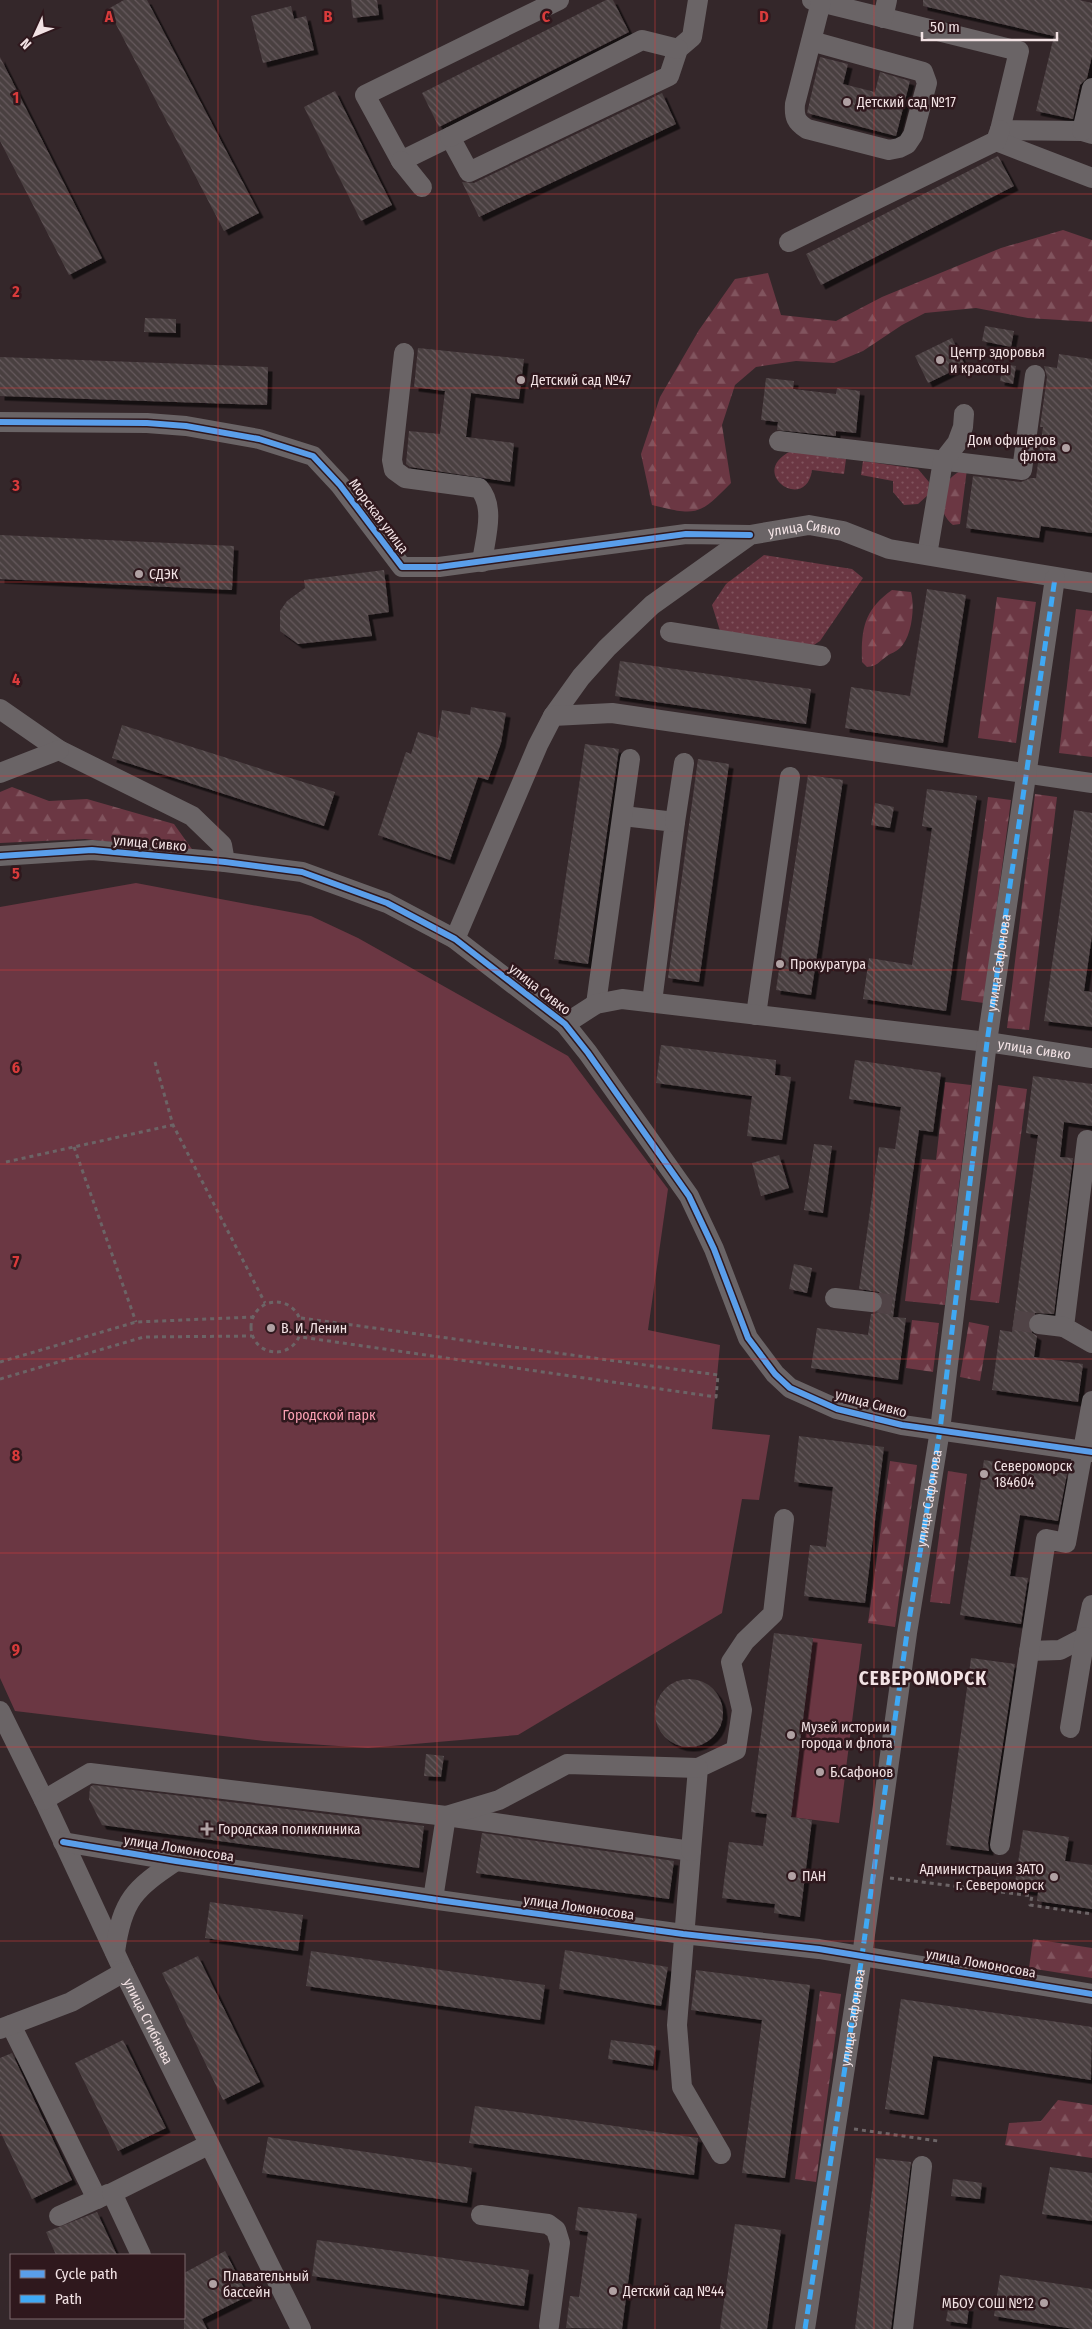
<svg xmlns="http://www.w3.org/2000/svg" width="1092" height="2329" font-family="'Fira Sans Condensed',sans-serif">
<defs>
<pattern id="grass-dots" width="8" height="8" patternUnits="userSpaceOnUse" patternTransform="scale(1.25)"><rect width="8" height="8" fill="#6b3743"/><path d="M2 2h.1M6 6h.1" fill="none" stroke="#81545e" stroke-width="1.8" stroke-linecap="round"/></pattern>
<pattern id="forest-firs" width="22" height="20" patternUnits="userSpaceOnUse" patternTransform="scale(1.25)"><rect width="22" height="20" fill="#6b3743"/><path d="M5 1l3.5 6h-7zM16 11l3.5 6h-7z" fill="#81545e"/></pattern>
<pattern id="building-back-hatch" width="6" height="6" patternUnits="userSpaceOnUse" patternTransform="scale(1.25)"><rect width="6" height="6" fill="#4a3f41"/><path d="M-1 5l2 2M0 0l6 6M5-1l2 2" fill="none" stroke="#655a5c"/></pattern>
<filter id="shadow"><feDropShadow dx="4.5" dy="4.5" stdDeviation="0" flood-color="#0009"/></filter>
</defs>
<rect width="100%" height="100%" fill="#34272a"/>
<!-- grass -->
<path fill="url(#grass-dots)" d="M791 451 846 459 844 474 812 470C806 514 746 473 791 451Z
M863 461 918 469 929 482 928 495 918 504 904 505 893 492V481L861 475Z
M764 555 852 569 863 578 820 641 806 650 721 634 712 605 726 584Z"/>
<!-- forest -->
<path fill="url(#forest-firs)" d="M1063 230 1092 240V322L1028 318 976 308 925 313 902 325 863 351 834 363 796 361 756 367 735 385 722 425 731 483C699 516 696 516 652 505L641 454 660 397 699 330 735 279 768 273 781 315 836 321 882 297 1001 248Z
M967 469 960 524 953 525C932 508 941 475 967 469Z
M892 590 911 592C915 607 912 637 900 648 896 652 891 653 887 656 879 662 877 666 867 667L862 662C861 629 864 610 892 590Z
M997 597 1036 602 1016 743 978 738Z
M1076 609 1092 611V757L1059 753Z
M12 787 49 801 87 799 174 824 194 852 85 839 0 843V792Z
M1035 794 1057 797 1029 1030 1007 1028Z
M988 797 1011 800 984 1003 961 1000Z
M945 1082 971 1085 945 1305 905 1301 922 1159 936 1160Z
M998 1085 1027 1089 999 1303 970 1300Z
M912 1320 939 1323 933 1372 906 1368Z
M969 1322 989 1326 980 1381 960 1377Z
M890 1461 917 1465 895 1627 868 1623Z
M948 1471 967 1474 950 1604 930 1602Z
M1033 1939 1092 1948V1978L1029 1968Z
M820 1991 841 1994 816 2182 795 2179Z
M1058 2100 1092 2105V2158L1005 2145 1009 2123 1041 2121Z"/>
<!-- green -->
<path fill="#6b3743" d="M136 883 311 916 358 938 568 1056 668 1189 648 1330 720 1345 712 1429 770 1435 759 1500 742 1499 722 1613 518 1735 368 1748 264 1741 15 1711 0 1678V907Z
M813 1638 862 1644 839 1823 791 1817Z"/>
<!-- building -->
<path fill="url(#building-back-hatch)" filter="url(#shadow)" d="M124 0H147L259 213 224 231 108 9Z
M351 0H377L379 15 353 18Z
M606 0H613L629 32 439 127 422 93Z
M923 0H1079L1092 3V56L1087 78 1080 85 1073 119 1036 111 1054 36 923 6Z
M291 6 294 19 306 16 314 50 263 63 251 16Z
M0 57 102 258 69 275 0 141Z
M820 57 848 64 843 84 875 92 880 72 910 81 896 136 807 113Z
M335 91 392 205 361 221 304 107Z
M662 93 676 124 479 217 462 182 474 183Z
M998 156 1014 186 821 285 806 254Z
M145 318 176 319V333L144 332Z
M985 326 1014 331 1011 347 982 341Z
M952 338 965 365 928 383 915 356Z
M418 348 524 359 519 399 471 393 466 437 514 443 510 482 410 467 406 464 409 431 440 434 445 391 414 387Z
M1059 354 1092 359V533L1041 526 1039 538 966 528 973 476 1021 482 1031 478H1036L1043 427H1040L1047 377 1044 366 1057 368Z
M0 357 268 367 267 405 0 396Z
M1003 364 1016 366 1013 384 1000 381Z
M766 378 794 381 793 389 836 394 837 388 860 391 856 433 836 431V436L777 430 778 422 761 420Z
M0 535 234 546 232 590 0 579Z
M384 570 389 612 368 615 372 636 298 644 280 631V611L287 601 305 588 304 580Z
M927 589 966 595 943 743 845 728 851 687 910 696Z
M620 661 811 689 806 724 615 696Z
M471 707 506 713 501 743 488 780 478 777 450 860 378 835 406 752 411 754 418 732 438 738 442 710 470 715Z
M122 725 335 792 324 826 112 758Z
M585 744 619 749 588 964 554 959Z
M698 759 729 764 699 982 668 978Z
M808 775 843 780 811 995 776 990Z
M927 789 977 796 946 1011 863 999 869 958 912 965 932 828 922 826Z
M875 803 894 807 890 828 871 825Z
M1074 810 1092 813V936L1084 991 1092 992V1027L1044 1021Z
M661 1045 776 1060 775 1075 791 1077 782 1140 747 1136 752 1096 656 1083Z
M855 1060 941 1073 933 1132 919 1130 896 1294 893 1317 906 1318 898 1380 811 1368 817 1328 868 1335 871 1314 877 1313 884 1304 883 1297 879 1292 859 1289 879 1147 895 1149 901 1107 849 1099Z
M1033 1076 1092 1084V1126L1064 1122 1060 1157 1073 1158 1054 1314 1035 1313 1030 1317 1027 1323 1032 1333 1037 1336 1034 1357 1083 1364 1078 1402 992 1390 1000 1330 1012 1332 1038 1135 1026 1133Z
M814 1144 832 1146 823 1213 804 1210Z
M779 1155 789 1188 761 1196 752 1163Z
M794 1264 812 1268 807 1293 789 1289Z
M799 1436 884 1447 865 1603 804 1596 810 1545 826 1547 833 1487 794 1482Z
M984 1460 1067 1474 1058 1521 1020 1515 1010 1576 1028 1578 1021 1624 960 1615Z
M774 1633 813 1638 791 1817 812 1820 800 1917 774 1913 775 1904 722 1898 729 1842 763 1846 767 1814 751 1812Z
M971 1658 1015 1664 988 1843 989 1851 946 1845Z
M655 1713a34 34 0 1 1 68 0a34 34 0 1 1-68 0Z
M426 1754 444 1756 441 1777 424 1776Z
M93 1785 424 1826 419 1868 102 1825 89 1799 90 1787Z
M1023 1830 1069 1837 1065 1861 1092 1865V1909L1037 1901 1038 1892 1014 1889Z
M482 1833 674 1861 669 1899 476 1873Z
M210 1902 303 1915 298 1951 205 1938Z
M565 1950 668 1967 661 2006 559 1989Z
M311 1951 545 1985 540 2020 306 1986Z
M198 1956 260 2082 223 2100 162 1973Z
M696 1970 810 1985 785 2178 742 2173 762 2020 691 2010Z
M901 1999 1092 2027 1091 2080 933 2056 924 2115 885 2109Z
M123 2040 166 2128 118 2151 75 2063Z
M611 2040 656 2046 653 2066 608 2059Z
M12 2053 72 2180 32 2199 0 2131V2058Z
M475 2106 698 2138 694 2175 469 2143Z
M268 2137 472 2168 467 2203 262 2173Z
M876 2158 911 2162 891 2329H855Z
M1050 2167 1092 2173V2221L1042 2214Z
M953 2179 982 2183 980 2199 951 2196Z
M578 2207 637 2214 622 2329 566 2328 570 2296 579 2297 588 2232 575 2230Z
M97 2212 117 2255H56L46 2232Z
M735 2224 781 2230 767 2329H720Z
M317 2240 529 2270 524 2306 312 2276Z
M225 2251 248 2296 202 2319 207 2329H184V2273Z
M1000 2275 1092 2289V2329H1074L994 2316Z
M949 2304 969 2307 967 2324 946 2321Z"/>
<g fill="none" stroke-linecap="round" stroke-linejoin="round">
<!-- minor-tunnel -->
<path stroke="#504346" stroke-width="20" stroke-dasharray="20 10" stroke-linecap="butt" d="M872 1302 895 1305
M1014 1320 1039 1324"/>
<!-- path -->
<path stroke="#6c6466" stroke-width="3" stroke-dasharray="4 4" stroke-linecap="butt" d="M155 1062 173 1125 265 1303
M74 1147 136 1322
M6 1162 173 1125
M251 1327a25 25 0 1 1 50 0a25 25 0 1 1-50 0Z
M301 1318 718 1375 716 1397 301 1337
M0 1362 136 1322 254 1317
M0 1379 144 1337 252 1336
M890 1878 1032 1896 1030 1905 1092 1914
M994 1891 998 1862
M854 2129 938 2141"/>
<!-- minor -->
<g stroke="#6a6466" stroke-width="20">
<path d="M559 0 365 95 401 161 450 137 469 172 669 76 678 49 692 37 698 0"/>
<path d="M812 0 1019 51 1000 130 1082 131 1092 134"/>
<path d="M883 18 887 0"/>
<path d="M811 41 923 72 927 83 913 135 907 144 899 148 889 150 807 129C796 122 794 117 795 104L821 2"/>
<path d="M1082 131 1092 88"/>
<path d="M450 137 642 40 678 49"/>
<path d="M996 141 1092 178"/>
<path d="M401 161 422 187"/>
<path d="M789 242 996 141 1000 130"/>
<path d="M404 353 392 460 394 470 405 478 479 488C496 507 485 539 482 562"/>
<path d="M0 422 147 423 186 426 259 439 313 456 340 485 402 567H439L686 534 750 535"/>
<path d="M779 441 1022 470 1035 375"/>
<path d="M927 555 943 461 957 443 963 427 964 414"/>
<path d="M670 632 821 656"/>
<path d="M0 709 59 750 192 816 222 845 225 862"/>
<path id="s1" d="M553 716 581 677 607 648 652 605 750 535 809 525 843 531 889 549 1092 583"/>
<path d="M0 773 59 750"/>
<path d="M623 816 675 822 652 1002"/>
<path d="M675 822 684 763"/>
<path d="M0 856 92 850 225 862 302 872 387 903 455 939 565 1024 588 1053 689 1196 714 1249 748 1338 775 1374 790 1388 837 1409 902 1425 1092 1452"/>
<path d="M455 939 538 745 553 716 612 713 1092 783"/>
<path d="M596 1004 630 759"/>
<path d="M756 1015 790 777"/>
<path id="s2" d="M565 1024 596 1004 622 999 987 1042 1092 1058"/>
<path d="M1087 1140 1064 1327 1092 1343"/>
<path d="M835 1298 872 1302"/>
<path d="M1039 1324 1064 1327"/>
<path d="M1029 1651 1060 1650 1085 1637 1092 1605"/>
<path id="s3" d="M0 1711 44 1800 124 1972 301 2329"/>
<path d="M1070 1728 1085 1637"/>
<path d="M44 1800 90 1773 446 1816 691 1851 677 2025 682 2087 721 2154"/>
<path d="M63 1842 176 1861 438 1900 683 1934 819 1949 1092 1994"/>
<path d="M1000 1845 1046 1539 1066 1543 1092 1401"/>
<path d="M691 1851 698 1768 736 1750 742 1710 731 1662 745 1641 773 1614 784 1519"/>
<path d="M433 1899 446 1816 499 1800 567 1764 698 1768"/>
<path d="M115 1952C122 1900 134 1889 176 1861"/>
<path d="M11 2025 97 2199"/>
<path d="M0 2029 71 2002 124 1972"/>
<path d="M481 2215 548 2224 556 2230 560 2243 549 2326"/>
<path d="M59 2216 108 2194"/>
<path d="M141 2255 112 2193 208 2145"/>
<path d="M805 2329 862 1956 907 1633 940 1430 987 1042 1055 578"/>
<path d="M903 2329 922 2166"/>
</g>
<!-- quiet -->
<path stroke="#3fa9f5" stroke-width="5" stroke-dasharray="10 5" stroke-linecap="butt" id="s4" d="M805 2329 862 1956 907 1633 940 1430 987 1042 1055 578"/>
<defs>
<path id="cycleway" d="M0 422 147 423 186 426 259 439 313 456 340 485 402 567H439L686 534 750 535
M0 856 92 850 225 862 302 872 387 903 455 939 565 1024 588 1053 689 1196 714 1249 748 1338 775 1374 790 1388 837 1409 902 1425 1092 1452
M63 1842 176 1861 438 1900 683 1934 819 1949 1092 1994"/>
</defs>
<!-- cycleway casing -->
<use href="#cycleway" stroke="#2f181d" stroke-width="9"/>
<!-- cycleway -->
<use href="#cycleway" stroke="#5a9eea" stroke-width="6"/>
</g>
<!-- grid -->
<path fill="none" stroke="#d93b3b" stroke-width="1" stroke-opacity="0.55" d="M218 0V2329M437 0V2329M655 0V2329M874 0V2329M0 194H1092M0 388H1092M0 582H1092M0 776H1092M0 970H1092M0 1164H1092M0 1359H1092M0 1553H1092M0 1747H1092M0 1941H1092M0 2135H1092"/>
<!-- markers -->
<g fill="#b0a1a3" stroke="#2f181d" stroke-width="2">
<circle cx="847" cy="102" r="5"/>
<circle cx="940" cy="360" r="5"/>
<circle cx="521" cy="380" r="5"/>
<circle cx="1066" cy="448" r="5"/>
<circle cx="139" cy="574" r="5"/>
<circle cx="780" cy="964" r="5"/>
<circle cx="271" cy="1328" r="5"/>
<circle cx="984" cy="1474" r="5"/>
<circle cx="791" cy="1735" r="5"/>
<circle cx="820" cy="1772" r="5"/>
<path d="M204.5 1821.5h5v5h5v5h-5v5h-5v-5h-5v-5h5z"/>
<circle cx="792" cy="1876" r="5"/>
<circle cx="1054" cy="1877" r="5"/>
<circle cx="213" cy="2284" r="5"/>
<circle cx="613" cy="2291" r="5"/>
<circle cx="1044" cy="2303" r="5"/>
</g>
<g text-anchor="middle" stroke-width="5" stroke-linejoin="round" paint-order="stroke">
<!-- poi labels -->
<g font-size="14" fill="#f2e2e4" stroke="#2f181d" text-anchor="start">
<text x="857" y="107">Детский сад №17</text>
<text x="950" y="357">Центр здоровья<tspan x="950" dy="16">и красоты</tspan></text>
<text x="531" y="385">Детский сад №47</text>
<text x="1056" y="445" text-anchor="end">Дом офицеров<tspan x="1056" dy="16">флота</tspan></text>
<text x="149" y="579">СДЭК</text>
<text x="790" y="969">Прокуратура</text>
<text x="281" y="1333">В. И. Ленин</text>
<text x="994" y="1471">Североморск<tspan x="994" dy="16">184604</tspan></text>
<text x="801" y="1732">Музей истории<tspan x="801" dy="16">города и флота</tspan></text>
<text x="830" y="1777">Б.Сафонов</text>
<text x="218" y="1834">Городская поликлиника</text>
<text x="1044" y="1874" text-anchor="end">Администрация ЗАТО<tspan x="1044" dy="16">г. Североморск</tspan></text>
<text x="802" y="1881">ПАН</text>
<text x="223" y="2281">Плавательный<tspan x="223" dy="16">бассейн</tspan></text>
<text x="623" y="2296">Детский сад №44</text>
<text x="1034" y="2308" text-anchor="end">МБОУ СОШ №12</text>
</g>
<!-- street labels -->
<g font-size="14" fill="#f2e2e4" stroke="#2f181d">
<text transform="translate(379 516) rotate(53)" y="5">Морская улица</text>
<text dy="5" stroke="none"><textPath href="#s1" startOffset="325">улица Сивко</textPath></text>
<text transform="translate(150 843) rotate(5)" y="5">улица Сивко</text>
<text dy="5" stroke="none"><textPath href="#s4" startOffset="1380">улица Сафонова</textPath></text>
<text transform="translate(540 989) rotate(38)" y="5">улица Сивко</text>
<text dy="5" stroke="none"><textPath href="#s2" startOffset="479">улица Сивко</textPath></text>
<text transform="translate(871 1403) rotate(15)" y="5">улица Сивко</text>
<text dy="5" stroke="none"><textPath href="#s4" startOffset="840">улица Сафонова</textPath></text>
<text transform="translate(179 1848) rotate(9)" y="5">улица Ломоносова</text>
<text transform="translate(579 1907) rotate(8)" y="5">улица Ломоносова</text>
<text transform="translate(981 1963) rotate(10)" y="5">улица Ломоносова</text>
<text dy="5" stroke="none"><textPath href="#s4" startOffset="315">улица Сафонова</textPath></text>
<text dy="5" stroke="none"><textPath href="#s3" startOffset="344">улица Сгибнева</textPath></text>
</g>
<!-- park labels -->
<g font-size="14" fill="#fca1b4" stroke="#2f181d">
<text x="329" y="1420">Городской парк</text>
</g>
<!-- district labels -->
<g font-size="19" font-weight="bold" letter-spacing="1" fill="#f2e2e4" stroke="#2f181d">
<text x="923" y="1685">СЕВЕРОМОРСК</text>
</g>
</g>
<g font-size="16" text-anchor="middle" font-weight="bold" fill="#d93b3b" stroke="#2f181d" stroke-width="5" stroke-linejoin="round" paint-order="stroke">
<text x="109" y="22">A</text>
<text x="328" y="22">B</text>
<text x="546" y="22">C</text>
<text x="764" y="22">D</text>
<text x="16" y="103">1</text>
<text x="16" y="297">2</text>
<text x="16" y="491">3</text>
<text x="16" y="685">4</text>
<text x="16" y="879">5</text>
<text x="16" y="1073">6</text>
<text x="16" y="1267">7</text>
<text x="16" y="1461">8</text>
<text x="16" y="1655">9</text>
</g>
<!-- legend -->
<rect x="10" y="2254" width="175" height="65" fill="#2f181d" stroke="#7d696d"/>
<rect x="20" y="2270" width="25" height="8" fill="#5a9eea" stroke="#7d696d"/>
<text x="55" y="2279" font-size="15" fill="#f2e2e4">Cycle path</text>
<rect x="20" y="2295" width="25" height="8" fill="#3fa9f5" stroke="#7d696d"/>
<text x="55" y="2304" font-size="15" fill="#f2e2e4">Path</text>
<!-- north arrow -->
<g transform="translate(35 35) rotate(226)" stroke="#2f181d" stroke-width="4" paint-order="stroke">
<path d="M0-4L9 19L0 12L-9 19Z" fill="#f2e2e4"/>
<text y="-8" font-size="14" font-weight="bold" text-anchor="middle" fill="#f2e2e4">N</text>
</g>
<!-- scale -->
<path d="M922 32v8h135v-8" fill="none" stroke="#f2e2e4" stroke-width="2.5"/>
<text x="930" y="32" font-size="15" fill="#f2e2e4" stroke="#2f181d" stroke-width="4" paint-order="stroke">50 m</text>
</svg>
